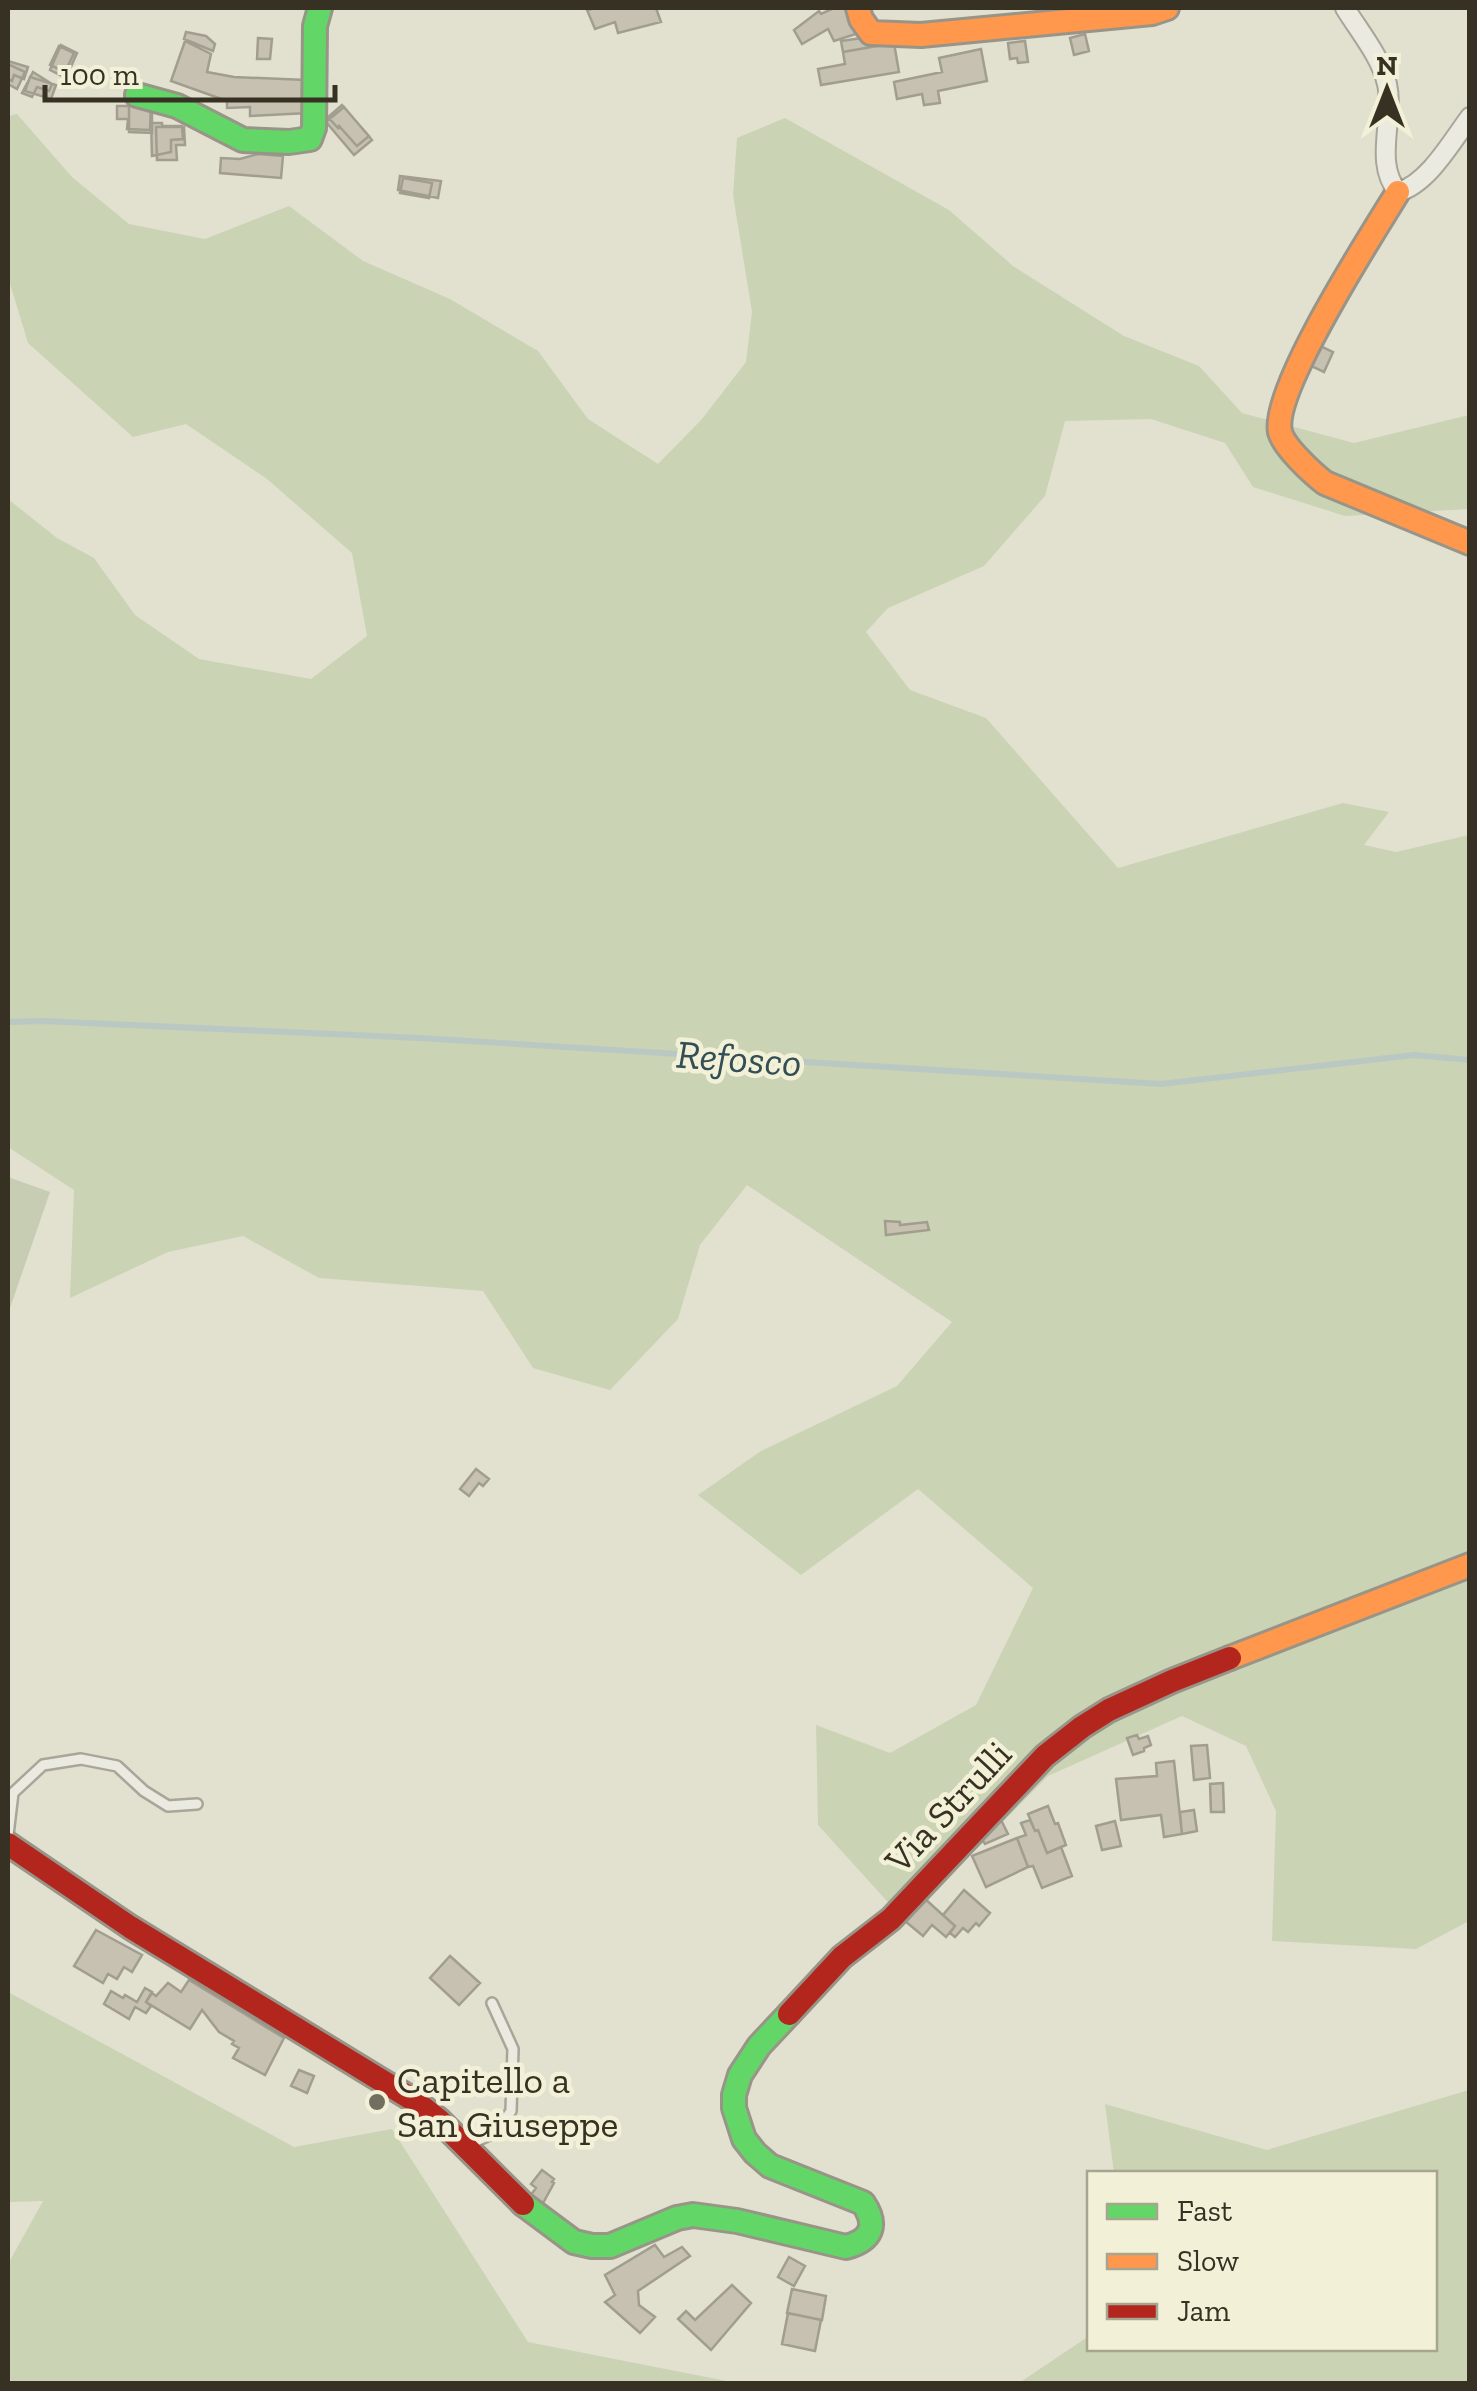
<svg xmlns="http://www.w3.org/2000/svg" width="1477" height="2391" font-family="'Zilla Slab',serif">
<rect width="100%" height="100%" fill="#e2e1d0"/>
<!-- green -->
<path fill="#cad3b4" d="M17 114 72 177 129 224 205 239 289 206 363 261 450 299 538 351 588 419 658 464 702 419 746 362 752 312 733 195 737 138 785 118 949 210 1013 266 1124 336 1199 366 1242 413 1354 443 1469 415V509L1345 516 1253 487 1225 443 1151 419 1065 421 1045 496 984 566 888 608 866 632 910 690 986 718 1118 868 1343 803 1389 812 1364 845 1396 852 1469 835V1921L1416 1949 1272 1941 1276 1811 1246 1746 1182 1716 1048 1776 905 1921 818 1825 816 1725 890 1753 976 1705 1033 1588 918 1489 801 1575 698 1495 761 1451 897 1386 952 1322 747 1185 700 1245 678 1319 610 1390 533 1368 483 1291 319 1278 243 1236 168 1252 70 1298 74 1190 8 1147V499L57 538 94 558 135 615 199 659 311 679 367 636 352 553 267 479 186 424 133 437 28 343 8 277V116Z
M8 1992 294 2147 392 2129 528 2342 737 2383H8V2264L43 2201 8 2202Z
M1469 2090V2383H1019L1089 2336 1090 2348H1434V2174L1114 2173 1105 2104 1267 2150Z"/>
<!-- cemetery -->
<path fill="#c6cdb3" d="M8 1177 50 1192 9 1311H8Z"/>
<g fill="none" stroke-linecap="round" stroke-linejoin="round">
<!-- stream -->
<path stroke="#bac8c3" stroke-width="6" d="M8 1022 42 1021 420 1038 1161 1084 1414 1055 1470 1060"/>
</g>
<!-- building -->
<path fill="#c6c1b1" stroke="#a29e8f" stroke-width="2.5" d="M596 8H656L661 22 618 33 615 22 595 29 587 10Z
M834 8H849L862 32 834 41 828 29 802 44 794 30 819 11 821 14Z
M186 32 206 36 215 44 213 51 184 39Z
M1085 34 1089 51 1074 55 1070 38Z
M869 37 871 47 843 52 841 41Z
M258 38 272 39 270 59H257Z
M185 41 211 54 207 72 234 77 306 80 308 113 250 116V107L227 108V101L171 81Z
M1025 41 1028 62 1018 63 1017 58 1010 59 1008 43Z
M894 43 899 72 821 85 818 69 845 64 843 52Z
M61 45 77 53 66 78 50 70Z
M59 46 74 53 65 72 50 65Z
M981 49 987 81 938 91 940 103 924 105 922 94 897 99 894 82 942 72 939 58Z
M8 61 28 67 24 79 14 75 12 81 8 79Z
M8 64 25 72 17 89 8 84Z
M33 72 52 84 49 91 37 87 32 97 22 93Z
M30 77 56 85 51 99 25 91Z
M128 101H151L150 130 127 129 128 119H117V106H128Z
M129 103H152V133L129 132Z
M342 105 369 136 357 146 339 126 338 128 328 117Z
M344 107 372 140 354 155 326 122Z
M151 123H162V126H182L183 139 171 140V152L152 156Z
M156 127H184L185 145H176L177 160H157Z
M258 154 283 156 281 178 220 173 221 158 240 159Z
M400 176 441 181 438 198 398 190Z
M403 178 432 183 429 198 400 193Z
M1318 345 1333 352 1324 372 1309 365Z
M885 1221 900 1222V1225L927 1222 929 1230 886 1235Z
M476 1469 489 1479 483 1486 479 1483 469 1496 460 1489Z
M1137 1735 1139 1739 1148 1736 1151 1745 1144 1748V1751L1133 1755 1127 1738Z
M1207 1745 1210 1778 1194 1780 1191 1746Z
M1174 1761 1182 1834 1164 1837 1161 1815 1121 1820 1116 1779 1157 1776 1156 1763Z
M1223 1783 1224 1812H1211L1210 1784Z
M1048 1806 1055 1824 1058 1823 1066 1845 1047 1853 1038 1830 1035 1831 1028 1814Z
M1194 1810 1197 1831 1182 1834 1180 1812Z
M999 1816 1008 1834 985 1844 983 1841 973 1847Z
M1030 1820 1035 1831 1038 1830 1047 1853 1061 1847 1072 1876 1042 1888 1033 1866 1028 1867 1017 1838 1026 1835 1021 1823Z
M1115 1821 1121 1846 1102 1850 1096 1826Z
M1017 1838 1028 1867 986 1887 972 1856Z
M964 1890 990 1913 979 1926 976 1923 968 1932 963 1928 955 1937 950 1933 955 1926 943 1915Z
M924 1898 955 1926 946 1937 932 1925 923 1936 905 1921Z
M96 1930 142 1955 132 1972 124 1967 117 1979 108 1974 103 1983 74 1966Z
M450 1956 480 1983 459 2005 430 1978Z
M189 1980 284 2038 265 2075 233 2058 239 2048 232 2044 234 2041 219 2032 202 2010 190 2029 146 2002 152 1993 156 1996 168 1983 181 1992Z
M145 1988 152 1992 146 2002 151 2006 146 2013 135 2007 129 2019 104 2004 111 1991 123 1998 125 1995 137 2002Z
M299 2070 314 2076 307 2093 291 2086Z
M542 2170 554 2179 552 2182 554 2183 542 2205 530 2196 536 2188 531 2184Z
M655 2245 664 2257 682 2247 690 2256 638 2291 639 2305 655 2317 640 2333 605 2302 615 2295 605 2275Z
M789 2257 805 2266 794 2286 778 2277Z
M732 2285 751 2303 711 2350 678 2319 686 2311 695 2320Z
M792 2289 826 2296 822 2320 787 2313Z
M788 2313 821 2320 815 2351 782 2344Z"/>
<g fill="none" stroke-linecap="round" stroke-linejoin="round">
<defs>
<path id="lane" d="M8 1835 13 1793 43 1765 81 1759 117 1766 144 1791 168 1806 197 1804
M468 2145 496 2132 511 2111 513 2049 492 2003"/>
<path id="street" d="M1345 8C1359 31 1381 57 1387 84 1395 119 1373 162 1398 192 1428 184 1452 141 1470 117"/>
<path id="fast" d="M137 95 177 106 243 140 289 142 310 139 314 128 315 26 320 8
M523 2204 574 2242 592 2246H610L677 2218 693 2215 737 2221 846 2247C872 2240 878 2225 863 2203L770 2166 755 2153 744 2139 734 2108V2095L740 2075 759 2046 789 2014"/>
<path id="slow" d="M858 8 861 19 871 33 921 35 1152 13 1167 8
M1398 192C1373 233 1271 390 1280 432 1284 447 1312 473 1325 483L1470 543
M1230 1658 1470 1565"/>
<path id="jam" d="M8 1844 130 1927 415 2101 439 2120 523 2204
M789 2014 842 1957 891 1919 1045 1756 1082 1727 1109 1710 1172 1681 1230 1658"/>
</defs>
<!-- lane casing -->
<use href="#lane" stroke="#a8a699" stroke-width="14"/>
<!-- street casing -->
<use href="#street" stroke="#a8a699" stroke-width="22"/>
<!-- fast casing -->
<use href="#fast" stroke="#989588" stroke-width="28"/>
<!-- slow casing -->
<use href="#slow" stroke="#989588" stroke-width="28"/>
<!-- jam casing -->
<use href="#jam" stroke="#989588" stroke-width="28"/>
<!-- lane -->
<use href="#lane" stroke="#ebeae0" stroke-width="9"/>
<!-- street -->
<use href="#street" stroke="#ebeae0" stroke-width="18"/>
<!-- fast -->
<use href="#fast" stroke="#63d668" stroke-width="22"/>
<!-- slow -->
<use href="#slow" stroke="#ff974d" stroke-width="22"/>
<!-- jam -->
<use href="#jam" stroke="#b3261e" stroke-width="22"/>
</g>
<!-- markers -->
<circle fill="#726f5f" stroke="#f2f1d8" stroke-width="4" cx="377" cy="2102" r="10"/>
<g text-anchor="middle" stroke-width="9" stroke-linejoin="round" paint-order="stroke">
<!-- street labels -->
<g font-size="38" fill="#363122" stroke="#f2f1d8">
<text transform="translate(948 1807) rotate(-47)" y="13">Via Strulli</text>
</g>
<!-- poi labels -->
<g font-size="38" fill="#363122" stroke="#f2f1d8" text-anchor="start">
<text x="397" y="2093">Capitello a<tspan x="397" dy="44">San Giuseppe</tspan></text>
</g>
<!-- water labels -->
<g font-size="40" font-style="italic" fill="#334e54" stroke="#f2f1d8">
<text transform="translate(739 1058) rotate(4)" y="14">Refosco</text>
</g>
</g>
<!-- border -->
<rect width="1477" height="2391" fill="none" stroke="#363122" stroke-width="20"/>
<!-- legend -->
<rect x="1087" y="2171" width="350" height="180" fill="#f2f1d8" stroke="#a7a48f" stroke-width="2.5"/>
<rect x="1107" y="2204" width="50" height="15" fill="#63d668" stroke="#a7a48f" stroke-width="2.5"/>
<text x="1177" y="2221" font-size="30" fill="#363122">Fast</text>
<rect x="1107" y="2254" width="50" height="15" fill="#ff974d" stroke="#a7a48f" stroke-width="2.5"/>
<text x="1177" y="2271" font-size="30" fill="#363122">Slow</text>
<rect x="1107" y="2304" width="50" height="15" fill="#b3261e" stroke="#a7a48f" stroke-width="2.5"/>
<text x="1177" y="2321" font-size="30" fill="#363122">Jam</text>
<!-- north arrow -->
<g transform="translate(1387 90)" stroke="#f2f1d8" stroke-width="8" paint-order="stroke">
<path d="M0-8L18 38L0 25L-18 38Z" fill="#363122"/>
<text y="-15" font-size="28" font-weight="bold" text-anchor="middle" fill="#363122">N</text>
</g>
<!-- scale -->
<path d="M45 85v15h290v-15" fill="none" stroke="#363122" stroke-width="5"/>
<text x="60" y="85" font-size="30" fill="#363122" stroke="#f2f1d8" stroke-width="8" paint-order="stroke">100 m</text>
</svg>
